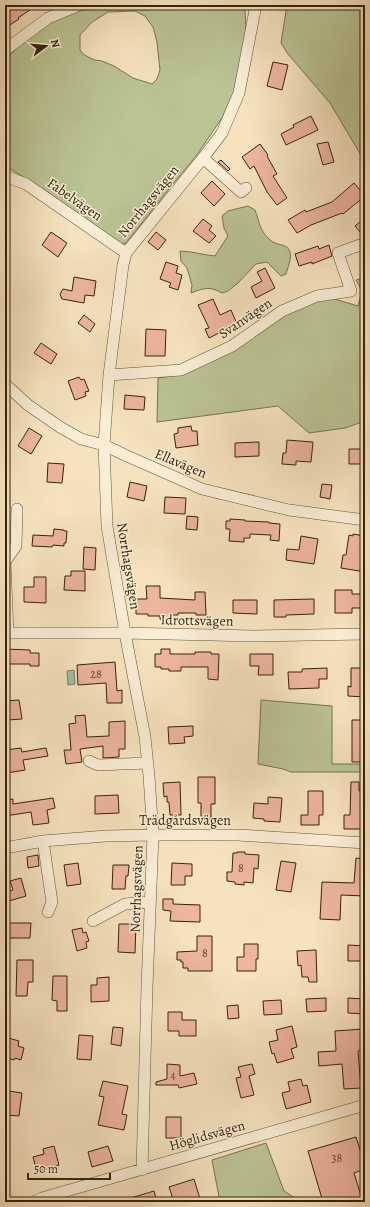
<svg xmlns="http://www.w3.org/2000/svg" width="370" height="1207" font-family="Alegreya,serif">
<rect width="100%" height="100%" fill="#f6e3be"/>
<filter id="stains"><feTurbulence type="fractalNoise" baseFrequency=".005" numOctaves="4"/><feColorMatrix values="0 0 0 0 .2 0 0 0 0 .09 0 0 0 0 .02 0 0 0 .5 -.17"/></filter>
<radialGradient id="worn" r=".72"><stop offset=".6" stop-color="#630" stop-opacity="0"/><stop offset="1" stop-color="#630" stop-opacity=".3"/></radialGradient>
<!-- green -->
<path fill="#bbc493" stroke="#787450" fill-rule="evenodd" d="M97 5H239L245 11 246 30 236 87 222 118 196 156 173 184 126 243 121 244 30 181 7 167 5 162V60L24 41 54 20 90 6ZM135 11 145 16 153 27 157 42 160 70 157 79 152 84 133 78 114 66 102 61 95 60 90 58 83 54 80 50V35L92 22 108 12Z
M287 5H365V162L330 103 288 54 281 43Z
M248 206 255 210C260 223 259 230 270 240 273 243 278 244 282 245 296 248 289 264 286 274L281 276 267 262 256 264 238 283 228 291 222 293C210 286 204 288 191 293L192 285 187 268 181 261 180 251C192 251 203 255 215 256L228 236 224 228 222 216 228 211Z
M365 277V421L345 428 309 433 278 406 157 422 158 378 172 376 275 319 309 302 331 298 358 306 362 291 356 280Z
M261 700 332 706V764H365V772H291L283 769 258 764Z
M266 1143 284 1191 301 1202H220L212 1160Z"/>
<!-- water -->
<path fill="#9ebfac" stroke="#74816c" d="M74 670 75 684 68 685 67 671Z"/>
<!-- building -->
<path fill="#edb59e" stroke="#36230c" d="M12 5H37L18 18 19 19 5 28V9Z
M273 62 288 65 282 90 267 86Z
M311 116 318 130 286 145 281 134 294 127 293 125Z
M328 142 334 162 323 165 317 144Z
M260 144 268 155 267 156 277 174 273 176 287 198 277 205 267 192 254 166 250 169 242 157Z
M221 160 230 169 228 171 218 162Z
M212 181 225 194 214 206 201 193Z
M354 183 365 196 343 214 342 213 311 225 297 233 288 220 305 210 306 212 332 202Z
M365 218V238L355 226Z
M203 219 212 226 209 230 216 236 209 243 193 231Z
M51 232 67 243 58 257 42 245Z
M156 232 166 240 158 250 148 242Z
M329 245 332 256 312 264V262L299 266 295 254 318 246 319 249Z
M166 262 178 266 176 273 182 275 178 290 169 287 171 283 160 279Z
M265 268 275 288 256 298 251 287 262 281 257 272Z
M74 277 96 281 94 296 85 295 84 303 62 299 60 294 63 289 72 291Z
M213 299 220 315 231 310 237 324 209 338 205 329 209 328 198 305Z
M84 315 95 324 90 332 78 323Z
M146 329 166 330 165 356H145Z
M41 343 57 354 51 364 34 353Z
M79 377 81 380 84 379 89 391 85 392 86 396 75 400 68 381Z
M125 395 145 397 144 410 124 409Z
M191 426 192 431H197L198 445 176 448 174 434 178 433V428Z
M29 428 42 436 31 454 18 446Z
M287 440 313 442 311 462 296 461V465L282 464 283 453H286Z
M259 442V456L235 457V443Z
M349 449H365V464H349Z
M48 463 64 464 62 483 47 482Z
M130 482 147 486 144 501 127 497Z
M322 484 332 485 330 499 320 497Z
M165 497 186 498 185 514 164 513Z
M187 516 198 517 197 530 186 529Z
M230 519 245 520V521L269 522V523L280 524 279 541 270 540 271 535 250 534V538H244V542L229 541 230 529H226V521H230Z
M54 529 64 530V531H67L66 543H64V546L53 545 52 547 32 546 33 535 53 536Z
M353 534 365 536V572L341 568 343 555H346L349 535 353 536Z
M301 536 318 539 314 564 286 560 287 549 299 550Z
M84 547 96 548 95 570 83 569Z
M71 571H85V591L64 590 65 576H71Z
M34 577H46V603L24 602V587H34Z
M146 586H160V598L195 600V592H205L206 615H196V613H178V615H171V619H160V616H148V614H136V599H147Z
M335 590H352V594H365V608H352V613H335Z
M314 599V614L286 615V617H274V600Z
M233 600H257V614L233 613Z
M5 649 30 650V653H39V666H30V664H5Z
M161 649H170V654H195V652H211V654H219L218 680 208 679V667H181V671H169V669H161V667H155V654H161Z
M250 654H273V675H258L259 666H250Z
M115 662 117 691 122 690V703H107L106 683 78 685 77 665Z
M327 668V679H319V688L289 689 288 672H302V669Z
M351 668H365V697L348 696V686L351 687Z
M19 700 22 719 8 720 5 701Z
M85 715 87 737 109 736V722L125 721V749H119V757L103 758V746L80 749 82 762 66 764 64 750H71L69 724 76 723 75 716Z
M352 720H365V762H352Z
M193 726V736L184 737 185 743 169 744 168 727Z
M21 748 22 752 46 748 48 756 23 760 25 770 7 773 5 750Z
M198 777H215V804H211V819H201V803H198Z
M180 782 181 815H170L169 802H167V796L164 797 163 783Z
M351 782H359V791H365V815H362V829H344V815H350Z
M308 791H323V815H319V825H301V815H308Z
M118 795 119 813 95 814V796Z
M268 797 282 798 280 822 264 821V819L253 818 254 803 268 804Z
M53 798 55 808 47 810 49 823 33 825 31 812 5 816V801L13 799V804Z
M237 852H245V854L259 855 258 869 254 868 253 883 244 882V885L235 884V882L227 881V872H232L233 853H237Z
M38 855 39 866 28 868 27 857Z
M356 858 365 859V896L341 895 340 920 320 919 322 882 354 883Z
M281 861 296 863 291 892 276 890Z
M78 863 81 884 67 886 64 865Z
M172 863 192 864V876H185V885H171Z
M113 865H129L128 876H126L125 889H112Z
M21 878 26 896 9 901 7 892 13 890 10 881Z
M163 899H173V904L200 905V922L170 921 171 911 163 910Z
M6 923H31L30 938H6Z
M119 924H136L135 953 118 952Z
M82 928 83 933 86 932 89 941 86 942 87 948 77 951 72 930Z
M197 936H212V971H188V968H183V962H181V960H177V952L197 951Z
M244 944H258V959H256V971H237V957H244Z
M348 945 365 946V961H348Z
M316 950 317 982H309L308 977H302L301 965 298 966 297 951Z
M17 960H33V982H28L27 996H16Z
M53 976H67V1011H57V1001L52 1000Z
M109 977V1001L91 1002V985H97V978Z
M326 998V1011L307 1012 306 999Z
M348 998 365 999V1014L348 1013Z
M281 1000 282 1014 264 1015 263 1001Z
M238 1005 239 1018 228 1019 227 1006Z
M168 1012H182V1020H196V1036H179V1031H168Z
M292 1026 297 1047 291 1049 294 1058 277 1063 274 1053 272 1054 269 1042 278 1040 276 1030Z
M113 1027 123 1028 121 1046 111 1044Z
M363 1029 365 1050 358 1051 361 1088 344 1089 342 1064 319 1066 318 1052 336 1051 335 1031Z
M79 1035 93 1036 91 1060 77 1059Z
M5 1037 19 1041 18 1046 24 1048 21 1060 15 1058 14 1060 5 1057Z
M167 1064 180 1065V1076L194 1073 197 1084 179 1088 178 1085H156V1082L167 1079Z
M252 1064 255 1074 249 1076 254 1095 241 1098 236 1078 241 1077 238 1067Z
M301 1079 303 1086 307 1085 311 1102 286 1109 282 1093 290 1091 288 1082Z
M103 1081 128 1086 122 1114 127 1115 124 1130 98 1125 104 1097 99 1096Z
M9 1091 22 1093 19 1116 6 1115Z
M166 1117H181V1138H166Z
M356 1137 365 1165V1169L354 1173 363 1202H323L308 1151Z
M54 1146 59 1165 37 1172 33 1157 44 1154 43 1149Z
M108 1146 113 1161 92 1167 88 1152Z
M194 1179 200 1199 190 1202H174L169 1187Z
M154 1191 157 1202H124V1200Z"/>
<g fill="none" stroke-linecap="round" stroke-linejoin="round">
<defs>
<path id="minor" d="M5 50 48 18 80 5
M203 158 241 192 246 188
M5 176 26 184 126 253
M109 375 181 370 232 346 282 311 317 296 351 291 338 253 360 245
M5 384 28 405 60 427 81 439 104 445 127 456 202 489 289 510 365 520
M5 633H125L254 636 365 634
M8 633 5 562 16 546 17 509
M89 761 98 765 148 763
M43 841 52 902 48 912
M5 848 43 841 106 836 153 835H238L365 843
M93 921 125 904 150 902
M142 1170 147 987 153 835 149 776 145 737 125 633 107 526 104 445 109 375 123 265 126 253 203 158 222 133 239 93 256 5
M34 1202 42 1198 365 1105"/>
</defs>
<!-- minor casing -->
<use href="#minor" stroke="#665338" stroke-width="12"/>
<!-- minor -->
<use href="#minor" stroke="#f9edd5" stroke-width="11"/>
</g>
<g text-anchor="middle" stroke-width="3" stroke-linejoin="round" paint-order="stroke">
<!-- number labels -->
<g font-size="12" fill="#644830">
<text x="96" y="678">28</text>
<text x="241" y="872">8</text>
<text x="205" y="957">8</text>
<text x="173" y="1079">4</text>
<text x="337" y="1162">38</text>
</g>
<!-- street labels -->
<g font-size="14" fill="#36230c" stroke="#f9edd5">
<text transform="translate(75 199) rotate(35)" y="5">Fabelvägen</text>
<text transform="translate(148 201) rotate(-51)" y="5">Norrhagsvägen</text>
<text transform="translate(245 318) rotate(-34)" y="5">Svanvägen</text>
<text transform="translate(181 463) rotate(23)" y="5">Ellavägen</text>
<text transform="translate(129 566) rotate(81)" y="5">Norrhagsvägen</text>
<text transform="translate(197 620) rotate(1)" y="5">Idrottsvägen</text>
<text x="185" y="825">Trädgårdsvägen</text>
<text transform="translate(136 889) rotate(-88)" y="5">Norrhagsvägen</text>
<text transform="translate(207 1135) rotate(-16)" y="5">Höglidsvägen</text>
</g>
</g>
<!-- margin -->
<rect width="370" height="1207" fill="none" stroke="#f6e3be" stroke-width="20"/>
<rect x="6" y="6" width="358" height="1195" fill="none" stroke="#36230c" stroke-width="2"/>
<rect x="10" y="10" width="350" height="1187" fill="none" stroke="#36230c"/>
<!-- north arrow -->
<g transform="translate(46 46) rotate(74)" stroke="#f9edd5" stroke-width="3" paint-order="stroke">
<path d="M0-3L7 15L0 10L-7 15Z" fill="#36230c"/>
<text y="-6" font-size="11" font-weight="bold" text-anchor="middle" fill="#36230c">N</text>
</g>
<!-- scale -->
<path d="M28 1173v6h82v-6" fill="none" stroke="#36230c" stroke-width="2"/>
<text x="34" y="1173" font-size="12" fill="#36230c" stroke="#f9edd5" stroke-width="3" paint-order="stroke">50 m</text>
<rect width="100%" height="100%" filter="url(#stains)"/>
<rect width="100%" height="100%" fill="url(#worn)"/>
</svg>
